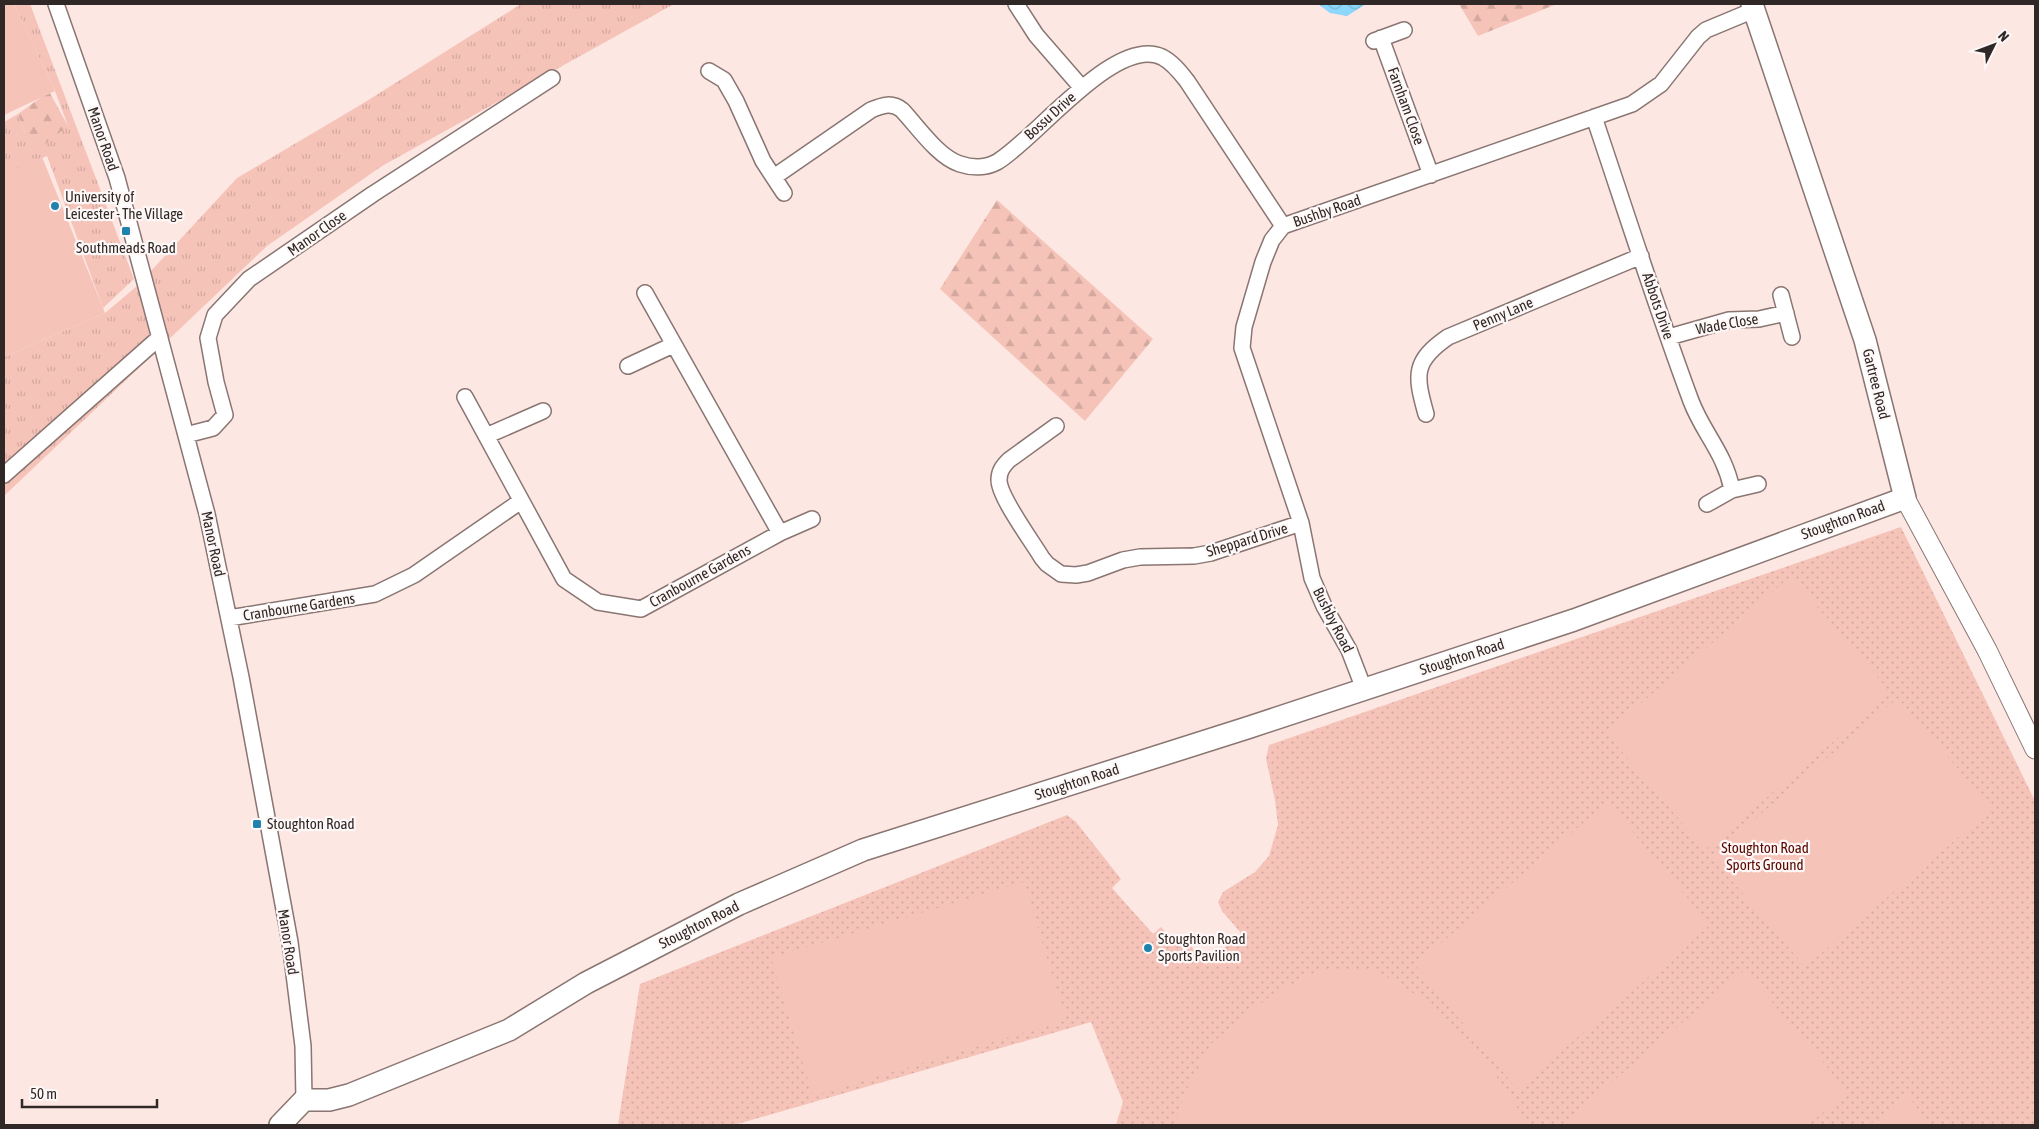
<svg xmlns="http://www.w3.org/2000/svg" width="2039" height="1129" font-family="'Asap Condensed',sans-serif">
<defs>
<pattern id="grass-tufts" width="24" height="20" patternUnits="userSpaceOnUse" patternTransform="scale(1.25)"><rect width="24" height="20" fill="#f6c3b9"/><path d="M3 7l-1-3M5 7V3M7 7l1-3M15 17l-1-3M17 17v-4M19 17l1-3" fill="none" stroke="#d3a89f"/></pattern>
<pattern id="forest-firs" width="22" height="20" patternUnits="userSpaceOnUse" patternTransform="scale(1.25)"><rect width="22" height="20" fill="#f6c3b9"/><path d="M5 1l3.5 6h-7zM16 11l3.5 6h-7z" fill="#d3a89f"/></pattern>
<pattern id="park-dots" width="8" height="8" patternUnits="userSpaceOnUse" patternTransform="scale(1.25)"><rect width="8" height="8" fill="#f6c3b9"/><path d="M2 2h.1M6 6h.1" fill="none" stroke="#d3a89f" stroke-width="1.8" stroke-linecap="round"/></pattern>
<pattern id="water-waves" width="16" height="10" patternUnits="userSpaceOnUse" patternTransform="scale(1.25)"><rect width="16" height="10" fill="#8dd6fc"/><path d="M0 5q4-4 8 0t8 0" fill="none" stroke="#7ab8d8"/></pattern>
</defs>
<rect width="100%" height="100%" fill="#fde7e2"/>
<!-- grass -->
<path fill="url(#grass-tufts)" d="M14 4H30L134 279 103 308 47 156 4 175V122L18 114 25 133 68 126 55 91Z
M521 4H674L382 166 267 246 4 496V357L105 313 137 286 237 178 362 104Z"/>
<!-- forest -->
<path fill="url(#forest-firs)" d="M1459 4H1557L1478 36Z
M50 93 68 126 38 149 25 133 18 114 40 98Z
M997 200 1153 339 1085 421 940 289Z"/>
<!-- park -->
<path fill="url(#park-dots)" d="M1901 527 2035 801V1125H1116L1123 1102 1091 1022 734 1125H618L640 984 1067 815 1076 822 1121 879 1112 888 1153 934 1161 927 1176 944 1185 939 1206 964 1241 933 1222 911 1218 902 1223 892 1255 872 1269 856 1278 825 1275 800 1266 759 1269 745Z"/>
<!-- pitch -->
<path fill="#f6c3b9" d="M4 4H14L55 91 4 115Z
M42 157 105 313 4 357V174Z
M1791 576 1891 693 1705 850 1606 733Z
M1898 698 1992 809 1805 967 1711 856Z
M1608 802 1710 925 1517 1089 1415 965Z
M1024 882 1066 1020 813 1096 771 958Z
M1321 969 1377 971 1434 1006 1488 1064 1529 1125H1174L1186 1091 1212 1043 1273 994Z
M1745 970 1848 1092 1808 1125H1561Z
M1908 1096 1930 1125H1869Z"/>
<!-- water -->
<path fill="url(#water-waves)" d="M1318 4H1366L1347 16 1330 13Z"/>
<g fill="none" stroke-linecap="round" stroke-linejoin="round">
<defs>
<path id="minor" d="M56 4 117 178 207 514 241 677 290 942 303 1046 304 1100
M1016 4 1036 35 1082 88
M1381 38 1431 175
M1374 41 1404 30
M709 71 724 80 736 101 763 161 784 193
M1594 117C1626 212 1656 307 1691 401 1703 433 1725 453 1732 490
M774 177 871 110C883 105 892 102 902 110 918 127 938 157 960 164 972 168 986 168 997 162 1035 140 1115 35 1162 57 1172 62 1180 72 1187 81L1283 226
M645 293 780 533
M1781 295 1792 337
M1669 337 1729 320 1759 319 1786 313
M628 366 673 345
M465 397 564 579 598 602 641 609 780 533 812 519
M1426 414C1415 375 1413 361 1448 337L1641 256
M1056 426 1009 460C1003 466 999 471 999 480 999 497 1032 541 1042 558L1047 564 1061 574 1076 575 1088 573 1123 560 1140 557 1194 556 1211 553 1301 523
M186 435 213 428 225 415 216 382 208 338 215 315 249 279 373 194 552 78
M486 436 543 411
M4 475 160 337
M1707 504 1732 490 1758 484
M229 618 375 594 414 575 521 501
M1364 689 1349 650 1324 606 1312 578 1301 523 1242 348 1244 327 1263 262 1272 240 1283 226 1632 104 1661 84 1698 37 1706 30 1754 10"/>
<path id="tertiary" d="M1905 498 1987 650 2035 749"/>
<path id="secondary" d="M280 1125 304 1100H329L349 1095 509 1030 586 983 739 904 863 850 1250 727 1574 620 1905 498 1865 340 1752 4"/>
</defs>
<!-- minor casing -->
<use href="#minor" stroke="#897571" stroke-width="18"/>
<!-- tertiary casing -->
<use href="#tertiary" stroke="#897571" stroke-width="21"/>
<!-- secondary casing -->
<use href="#secondary" stroke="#897571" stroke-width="24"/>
<!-- minor -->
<use href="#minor" stroke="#fff" stroke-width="15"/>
<!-- tertiary -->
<use href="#tertiary" stroke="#fff" stroke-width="19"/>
<!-- secondary -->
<use href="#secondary" stroke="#fff" stroke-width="21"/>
</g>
<!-- markers -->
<g fill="#1f83ad" stroke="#fdf8f7" stroke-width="2">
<circle cx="55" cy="206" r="5"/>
<rect x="121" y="226" width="10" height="10" rx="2.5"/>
<rect x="252" y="819" width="10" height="10" rx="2.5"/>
<circle cx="1148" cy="948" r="5"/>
</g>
<g text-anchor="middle" stroke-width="4.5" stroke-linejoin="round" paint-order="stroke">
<!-- street labels -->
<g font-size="15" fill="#302826" stroke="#fdf8f7">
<text transform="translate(1406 106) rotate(70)" y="5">Farnham Close</text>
<text transform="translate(1050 116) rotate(-42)" y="5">Bossu Drive</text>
<text transform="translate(103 139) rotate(71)" y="5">Manor Road</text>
<text transform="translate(1327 211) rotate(-19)" y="5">Bushby Road</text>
<text transform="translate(317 233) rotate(-35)" y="5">Manor Close</text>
<text transform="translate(1658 306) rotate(71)" y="5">Abbots Drive</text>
<text transform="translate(1503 314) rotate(-23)" y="5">Penny Lane</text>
<text transform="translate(1727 324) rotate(-10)" y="5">Wade Close</text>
<text transform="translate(1876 384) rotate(76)" y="5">Gartree Road</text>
<text transform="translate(1843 520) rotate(-20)" y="5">Stoughton Road</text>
<text transform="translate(1247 540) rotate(-17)" y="5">Sheppard Drive</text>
<text transform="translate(213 544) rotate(78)" y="5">Manor Road</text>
<text transform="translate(700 576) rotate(-29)" y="5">Cranbourne Gardens</text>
<text transform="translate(299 607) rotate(-9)" y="5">Cranbourne Gardens</text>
<text transform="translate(1333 620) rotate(63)" y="5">Bushby Road</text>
<text transform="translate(1462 657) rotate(-18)" y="5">Stoughton Road</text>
<text transform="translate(1077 782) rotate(-18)" y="5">Stoughton Road</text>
<text transform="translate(699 925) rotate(-27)" y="5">Stoughton Road</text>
<text transform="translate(288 942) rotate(81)" y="5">Manor Road</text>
</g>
<!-- poi labels -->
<g font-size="15" fill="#302826" stroke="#fdf8f7" text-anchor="start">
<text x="65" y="202">University of<tspan x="65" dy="17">Leicester - The Village</tspan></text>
<text x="126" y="253" text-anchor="middle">Southmeads Road</text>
<text x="267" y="829">Stoughton Road</text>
<text x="1158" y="944">Stoughton Road<tspan x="1158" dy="17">Sports Pavilion</tspan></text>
</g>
<!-- park labels -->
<g font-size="15" fill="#590800" stroke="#fdf8f7">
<text x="1765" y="853">Stoughton Road<tspan x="1765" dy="17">Sports Ground</tspan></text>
</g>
</g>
<!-- border -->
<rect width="2039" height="1129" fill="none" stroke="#302826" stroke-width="10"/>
<!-- north arrow -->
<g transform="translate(1994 45) rotate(48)" stroke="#fdf8f7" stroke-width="4" paint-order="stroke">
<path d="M0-4L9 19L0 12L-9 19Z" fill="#302826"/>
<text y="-8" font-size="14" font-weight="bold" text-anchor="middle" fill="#302826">N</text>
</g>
<!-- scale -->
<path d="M22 1099v8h135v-8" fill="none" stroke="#302826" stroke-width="2.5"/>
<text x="30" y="1099" font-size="15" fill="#302826" stroke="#fdf8f7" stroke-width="4" paint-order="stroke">50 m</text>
</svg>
